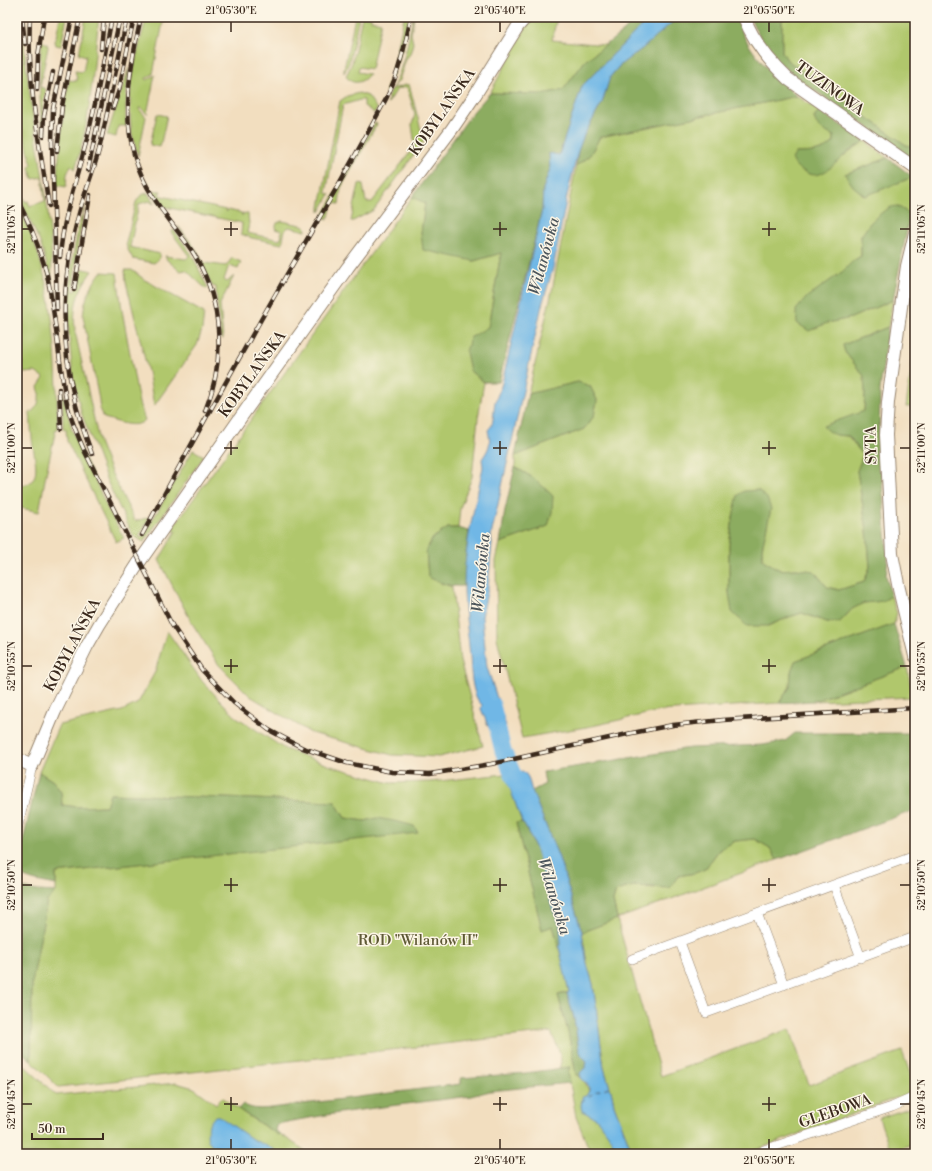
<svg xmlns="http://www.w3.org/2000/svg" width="932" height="1171" font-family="'Libre Bodoni',serif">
<rect width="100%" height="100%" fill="#fcf5e5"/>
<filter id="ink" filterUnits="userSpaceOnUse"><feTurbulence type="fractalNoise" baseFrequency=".025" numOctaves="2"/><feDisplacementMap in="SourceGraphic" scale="8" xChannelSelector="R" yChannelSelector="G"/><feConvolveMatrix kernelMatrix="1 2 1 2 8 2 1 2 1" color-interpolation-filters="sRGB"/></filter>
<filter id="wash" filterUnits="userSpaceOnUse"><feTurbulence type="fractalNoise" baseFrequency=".012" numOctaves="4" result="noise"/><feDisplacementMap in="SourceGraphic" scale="16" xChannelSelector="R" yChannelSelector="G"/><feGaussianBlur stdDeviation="0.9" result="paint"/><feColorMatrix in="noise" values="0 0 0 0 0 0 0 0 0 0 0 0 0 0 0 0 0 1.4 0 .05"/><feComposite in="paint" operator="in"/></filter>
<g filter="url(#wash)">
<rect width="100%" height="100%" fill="#f2debf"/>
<!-- green -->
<path fill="#b0c76c" stroke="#767845" d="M60 17H67L61 46 56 45 55 42Z
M86 17H99C93 68 91 120 75 169L71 165 67 174 66 187 56 185 64 108 69 80 77 81V79L75 71 83 72 86 56 79 54Z
M147 17H164L153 74 145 79 147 80 155 75 147 114 141 108H139V109L146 117 138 156C136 149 134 142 132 135 126 93 135 57 147 17Z
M355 17H359L349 63 344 73V69Z
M362 17H371V20L381 22 371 69 359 67 358 72 369 74C363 83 352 86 346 76L352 63Z
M404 17H409L402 48 386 94 385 93 394 65Z
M413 17H414L411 34 413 43 410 54 406 59 399 80 392 89 409 84 424 141 374 210 353 221H351L359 184 361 183 363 185 366 202H372L415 146 412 125 415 114 407 87 397 89 389 102 387 103 389 99 387 98C403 73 407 46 413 17Z
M541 17H557L552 40 606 45 585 61 563 90 541 94 490 93 527 25 537 18Z
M782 17H915V147L906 145 787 60 782 52Z
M23 37C26 63 29 90 33 116 41 171 55 231 51 287L46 262 40 242 17 194V182L21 194 23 195 25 202 28 201 30 206 45 201 42 177 33 179 29 167 32 165 17 110V66L24 61 20 53 17 54V38Z
M42 41 47 44 48 47 40 87 46 89 42 111 44 112 42 134C40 103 38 72 42 41Z
M129 68C127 88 125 106 126 126H118L116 137 107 135Z
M359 93 368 96 377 109 374 113 364 106V100H360L343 105 326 193 330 194 320 212V207L340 101 347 96Z
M797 96 819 111 814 118 823 130 834 136V142C824 152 810 153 796 153L832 166 848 152 865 141 888 158 845 174 864 196 913 177 915 179V207L910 214 897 206 861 236V256L853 261 842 272 828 283 809 330 827 323 851 318 893 300 888 327 843 345 845 352 864 376 865 392 864 411 837 435 848 436 863 455 857 471 867 530 870 567 864 582 839 590 827 587 814 571 796 569 780 570 763 560 762 548 770 509 734 512 729 545V593L768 626 789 617 802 613 827 622H840L852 609 864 603 883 601 891 596 897 613 894 624 795 661 791 672 790 687 779 703 660 711 592 726 522 738 497 638 496 561 500 543 548 526 552 496 535 479 515 467V456L584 429 594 416 597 400 590 386 578 382 528 394 552 291 576 166 590 155 600 137Z
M157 114 167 116 160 147 150 145Z
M375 123 377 124 341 188 339 204 332 203 329 217H327L328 219 322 217Z
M155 191H161L159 195 162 196 226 210V211L227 212 228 210 242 213 241 215H243V213L248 214 249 224 247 233 280 240 281 237H282V235H281L282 231 275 229 277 223 282 221 305 226 306 231 289 227 285 230 282 244 252 238 241 234 242 223 165 207 163 209 152 192Z
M148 193 154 204 149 201 139 204 130 247 160 254V258L154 263 133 259 127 248 126 243 136 202 141 195Z
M412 197 425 203 421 233 474 261 501 253 488 328 470 338V371L484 382 478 418 472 477 460 508 458 528H448L433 538 426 550 428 576 438 582 452 587 460 661 483 746 439 757 392 755 311 733 250 696 219 665 192 623 159 560 176 531 171 530Z
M17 204C56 276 56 350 58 429H56L46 474 39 512 17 507V486C46 486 33 456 32 438 31 430 31 422 30 413 36 409 40 403 39 395L40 394 38 387 44 378 35 372 24 373 22 361 17 352Z
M85 205 78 243 73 291H76L81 268 92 271C77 292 73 305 75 331L99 442 111 472 135 521 147 518 149 519 139 536 142 538 193 450 204 456 144 542 133 536 107 481 82 415 73 378 68 324 69 291 73 256 78 228Z
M178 227H179L192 244 204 263 226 266 232 258 241 262 238 269 232 267 231 265 228 268 224 280 227 282 234 276 220 304 223 339H221C220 321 216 304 216 287L212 286 198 256Z
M174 230 191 253 208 288 206 289 186 270 180 271 167 260 165 256 186 259 189 256 171 232Z
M125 270H132L145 280 204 313 202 330 197 345 154 406 149 376 126 282Z
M101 272 117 273 122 310 139 403 145 420C136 430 116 421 104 418L100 411 99 400 83 316C85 297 90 287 101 272Z
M915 341V406L906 407Z
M62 389 72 430 108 509 124 538 116 542 67 441 66 429H63Z
M915 590V632L907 599 910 594Z
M167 631 202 681 235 716 285 749 331 766 390 783 430 782 505 774 522 822 516 823 542 929 553 926 564 967 569 992 558 995 568 1032 576 1075C582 1078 587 1084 589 1091L586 1096 588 1114C604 1119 611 1140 618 1154H591L576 1117 568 1072 570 1067 559 1068C565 1057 555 1043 551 1032L58 1087 31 1060 32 983 47 901 56 892V873L418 832 377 818 365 821 345 818 335 802 110 794 106 806 77 807 62 805 61 792 53 781 39 772 59 725 122 711 138 703 155 672Z
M907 667 913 697 814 701Z
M755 839 770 848 777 860 617 919 661 1076 790 1029 809 1085 902 1051 915 1087V1091L745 1154H633L614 1105 612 1094 604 1068 593 984 587 964 582 932 617 919 613 901 616 891 634 886 654 888 678 876 695 873 705 869 719 850 735 841Z
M17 1065 26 1067 56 1095 176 1083 194 1088 216 1104 222 1097 245 1114 278 1135 280 1134 310 1154H17Z
M915 1106V1143L891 1152 879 1118Z"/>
<!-- forest -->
<path fill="#8cac60" stroke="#646b3f" d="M635 17H650L582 86 559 155 549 153 550 169 543 189 542 210 499 382H484L470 371 466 352 470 338 488 327 501 253 474 261 423 250 421 233 425 203 412 197 473 112 490 93 541 94 563 90 585 61 625 30Z
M678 17H737C740 25 742 33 746 40 759 63 778 79 797 96L600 137 590 155 576 166 578 151 584 135 602 103 610 77 620 65 643 48Z
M749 17H782V52L787 60 906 145 915 147V162L862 123 798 79 773 58 765 47Z
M819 111 865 141C859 145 852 149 847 153 835 163 821 182 805 172 797 168 796 167 792 159L796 153C810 153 824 152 834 142V136C824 131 818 129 814 118Z
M888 158 913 177 865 196 853 186 845 174Z
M897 206 910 214 893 300 851 318 827 323 809 331 797 323 796 310 807 297 842 272 853 261 861 256V236L870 223 881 213 891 207Z
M888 327 880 390 879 444 888 558 886 575 891 596 883 601 864 603 852 609 840 622H827L802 613 789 617 768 626H747L732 612 729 593V545L734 512 738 495 744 491 758 490 767 498 771 509 762 548 763 560 780 570 796 569 814 571 827 587 839 590 864 582 870 567 867 530 857 471 863 455 849 436C836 435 831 436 823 426L864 411 865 392 864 376 845 352 843 345Z
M578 382 590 386 597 400 594 416 584 429 515 456 528 394Z
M515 467 535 479 553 496 552 512 548 526 500 543 505 510Z
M448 528H458L469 531 466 554 464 586C449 587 441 583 428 577L426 550 433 538Z
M894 624 907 667 814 701 779 703 790 687 791 672 795 661Z
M795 733H915V810L777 860 770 848 755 839 735 841 719 850 705 869 695 873 678 876 670 888 634 886 616 891 613 901 617 919 582 932 559 858 532 791 545 784 543 772 690 748 763 745 785 741Z
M39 772 53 781 61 792 62 805 77 807 106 806 110 794 335 802 345 818 365 821 377 818 399 822 414 826 418 833 56 873V885C42 882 29 881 17 873V863L22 853 23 841Z
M522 822 525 826 537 851 552 908 560 925 561 945 559 947 553 926 542 930 516 823Z
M17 888H22L38 891 56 892 47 901 32 983 31 1060 17 1048Z
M567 993 574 1018 579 1050 586 1060 587 1063 585 1068 580 1073 581 1077 576 1075 568 1032 558 995Z
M570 1067 568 1072 570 1083 490 1091 471 1096C406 1104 341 1111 277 1124L275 1130 280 1134 278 1135 238 1109 243 1104C252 1110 262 1109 271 1108L461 1084V1078L526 1073Z"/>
<!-- water -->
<path fill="#6fb7e6" stroke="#557082" d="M650 17H678L643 48 620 65 610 77 602 103 584 135 578 151 567 196 553 268 542 305 491 536 492 544 488 587 482 617 487 667 506 726 489 728 481 709 482 705C471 696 471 669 470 656 468 633 464 609 464 586 464 546 475 506 483 467L482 459C490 447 491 444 488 430 495 424 493 411 495 402 497 396 500 390 502 383L542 210 543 189 550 169 549 153 559 155 582 86Z
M524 772 528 777 532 791 559 858 582 932 587 964 593 984 604 1068 612 1094 614 1105 633 1154H618L609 1135 597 1119 582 1111 581 1106 582 1097 586 1096 589 1091C589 1089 589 1086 588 1085 584 1079 581 1081 580 1073L585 1068 587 1063 586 1060 582 1056 579 1050 574 1018 567 993 569 992 559 947 561 945 560 925 552 908 537 851 525 826 522 822 505 774Z
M215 1116H219L252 1139 271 1148 280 1154H233L212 1145 208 1140 207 1135 209 1124Z"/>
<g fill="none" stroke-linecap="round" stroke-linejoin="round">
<!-- river -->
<path stroke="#6fb7e6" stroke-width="17" d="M492 705 503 751 521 793"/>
<!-- ferry -->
<path stroke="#4b545a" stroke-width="1" stroke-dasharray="5 4" stroke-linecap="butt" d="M581 1102 595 1092 612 1086"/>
</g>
</g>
<g filter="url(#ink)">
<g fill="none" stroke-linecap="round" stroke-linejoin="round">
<defs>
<path id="minor" d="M17 830 32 766
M834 885 861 958
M757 913 784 985
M680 942 706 1013 915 937
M632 959 915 855
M764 1150 892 1107 915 1097"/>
<path id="tertiary" d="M744 17C753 41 769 61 788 79L915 168
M915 233 907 266 902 300 888 402 886 435 892 554 899 589 915 656
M17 759 32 766 55 711 87 646 99 625 138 564 248 407 348 267 452 129 475 95 518 26 526 17"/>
</defs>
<!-- minor casing -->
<use href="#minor" stroke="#96846e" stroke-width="10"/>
<!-- tertiary casing -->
<use href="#tertiary" stroke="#96846e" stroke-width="14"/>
<!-- minor -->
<use href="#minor" stroke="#fff" stroke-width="9"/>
<!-- tertiary -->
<use href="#tertiary" stroke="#fff" stroke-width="12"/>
<defs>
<path id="rail" d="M22 17 25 44
M30 17C27 80 39 144 49 206
M141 17C131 63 121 111 135 158 145 191 165 214 185 241 222 290 228 355 205 411
M101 49 104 17
M37 90 38 56 44 17
M113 108 119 90 134 17
M43 136 44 116 53 72
M57 151 62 106 80 17
M88 170 120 17
M17 199C30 224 40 248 47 275 56 316 58 358 66 399 69 416 77 434 84 450L172 625 202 670 234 703 269 730 303 748 347 763 392 772 430 774 491 764 632 733 673 725 723 720 915 708
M60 257C63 216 77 178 87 139 97 99 104 58 112 17
M74 290 90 195
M57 309 52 143 53 109 72 17
M59 389 61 429
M92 454C85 435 78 416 74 397 60 338 62 274 78 217 84 194 93 173 99 150 109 106 118 61 127 17
M142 535C187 452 232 370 279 288 315 225 352 163 386 99 399 73 405 45 411 17"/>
</defs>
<!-- rail casing -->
<use href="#rail" stroke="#3b2a1e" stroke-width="4.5"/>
<!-- rail -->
<use href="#rail" stroke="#fcf5e5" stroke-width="3" stroke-dasharray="9" stroke-linecap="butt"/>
</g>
</g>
<!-- ticks -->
<path fill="none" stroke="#3b2a1e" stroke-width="1.5" d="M231 22V32M500 22V32M769 22V32M231 222V236M500 222V236M769 222V236M22 229H32M224 229H238M493 229H507M762 229H776M900 229H910M231 441V455M500 441V455M769 441V455M22 448H32M224 448H238M493 448H507M762 448H776M900 448H910M231 659V673M500 659V673M769 659V673M22 666H32M224 666H238M493 666H507M762 666H776M900 666H910M231 878V892M500 878V892M769 878V892M22 885H32M224 885H238M493 885H507M762 885H776M900 885H910M231 1097V1111M500 1097V1111M769 1097V1111M22 1104H32M224 1104H238M493 1104H507M762 1104H776M900 1104H910M231 1139V1149M500 1139V1149M769 1139V1149"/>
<g text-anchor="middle" stroke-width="3" stroke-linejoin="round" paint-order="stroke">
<!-- street labels -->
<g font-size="15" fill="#3b2a1e" stroke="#fcf5e5">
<text transform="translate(830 88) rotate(36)" y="5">TUZINOWA</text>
<text transform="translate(442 112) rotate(-55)" y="5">KOBYLAŃSKA</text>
<text transform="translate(252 374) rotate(-54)" y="5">KOBYLAŃSKA</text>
<text transform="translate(871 445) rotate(-91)" y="5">SYTA</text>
<text transform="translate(72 645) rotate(-62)" y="5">KOBYLAŃSKA</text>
<text transform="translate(835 1111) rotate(-19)" y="5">GLEBOWA</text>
</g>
<!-- park labels -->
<g font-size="15" fill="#5e5935" stroke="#fcf5e5">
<text x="418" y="945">ROD "Wilanów II"</text>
</g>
<!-- water labels -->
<g font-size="16" font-style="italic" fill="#4b545a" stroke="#fcf5e5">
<text transform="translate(543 256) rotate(-75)" y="6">Wilanówka</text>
<text transform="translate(480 573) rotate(-85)" y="6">Wilanówka</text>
<text transform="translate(555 896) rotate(73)" y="6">Wilanówka</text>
</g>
</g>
<!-- margin -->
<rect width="932" height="1171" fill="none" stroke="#fcf5e5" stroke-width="44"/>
<!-- scale -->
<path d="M32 1133v6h71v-6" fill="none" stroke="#3b2a1e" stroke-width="2"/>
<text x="38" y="1133" font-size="12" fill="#3b2a1e" stroke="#fcf5e5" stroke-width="3" paint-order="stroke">50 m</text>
<rect x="22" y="22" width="888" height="1127" fill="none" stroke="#3b2a1e" stroke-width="1.5"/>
<g font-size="10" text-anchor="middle" fill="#3b2a1e">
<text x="231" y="14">21°05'30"E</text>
<text x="500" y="14">21°05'40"E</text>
<text x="769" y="14">21°05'50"E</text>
<text transform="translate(11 229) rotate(-90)" y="4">52°11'05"N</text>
<text transform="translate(921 229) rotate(-90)" y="4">52°11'05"N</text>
<text transform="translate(11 448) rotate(-90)" y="4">52°11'00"N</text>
<text transform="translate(921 448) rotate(-90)" y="4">52°11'00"N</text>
<text transform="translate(11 666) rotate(-90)" y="4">52°10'55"N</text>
<text transform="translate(921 666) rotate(-90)" y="4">52°10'55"N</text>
<text transform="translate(11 885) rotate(-90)" y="4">52°10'50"N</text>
<text transform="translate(921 885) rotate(-90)" y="4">52°10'50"N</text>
<text transform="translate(11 1104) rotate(-90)" y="4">52°10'45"N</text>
<text transform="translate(921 1104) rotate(-90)" y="4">52°10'45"N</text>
<text x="231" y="1164">21°05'30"E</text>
<text x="500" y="1164">21°05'40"E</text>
<text x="769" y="1164">21°05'50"E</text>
</g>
</svg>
